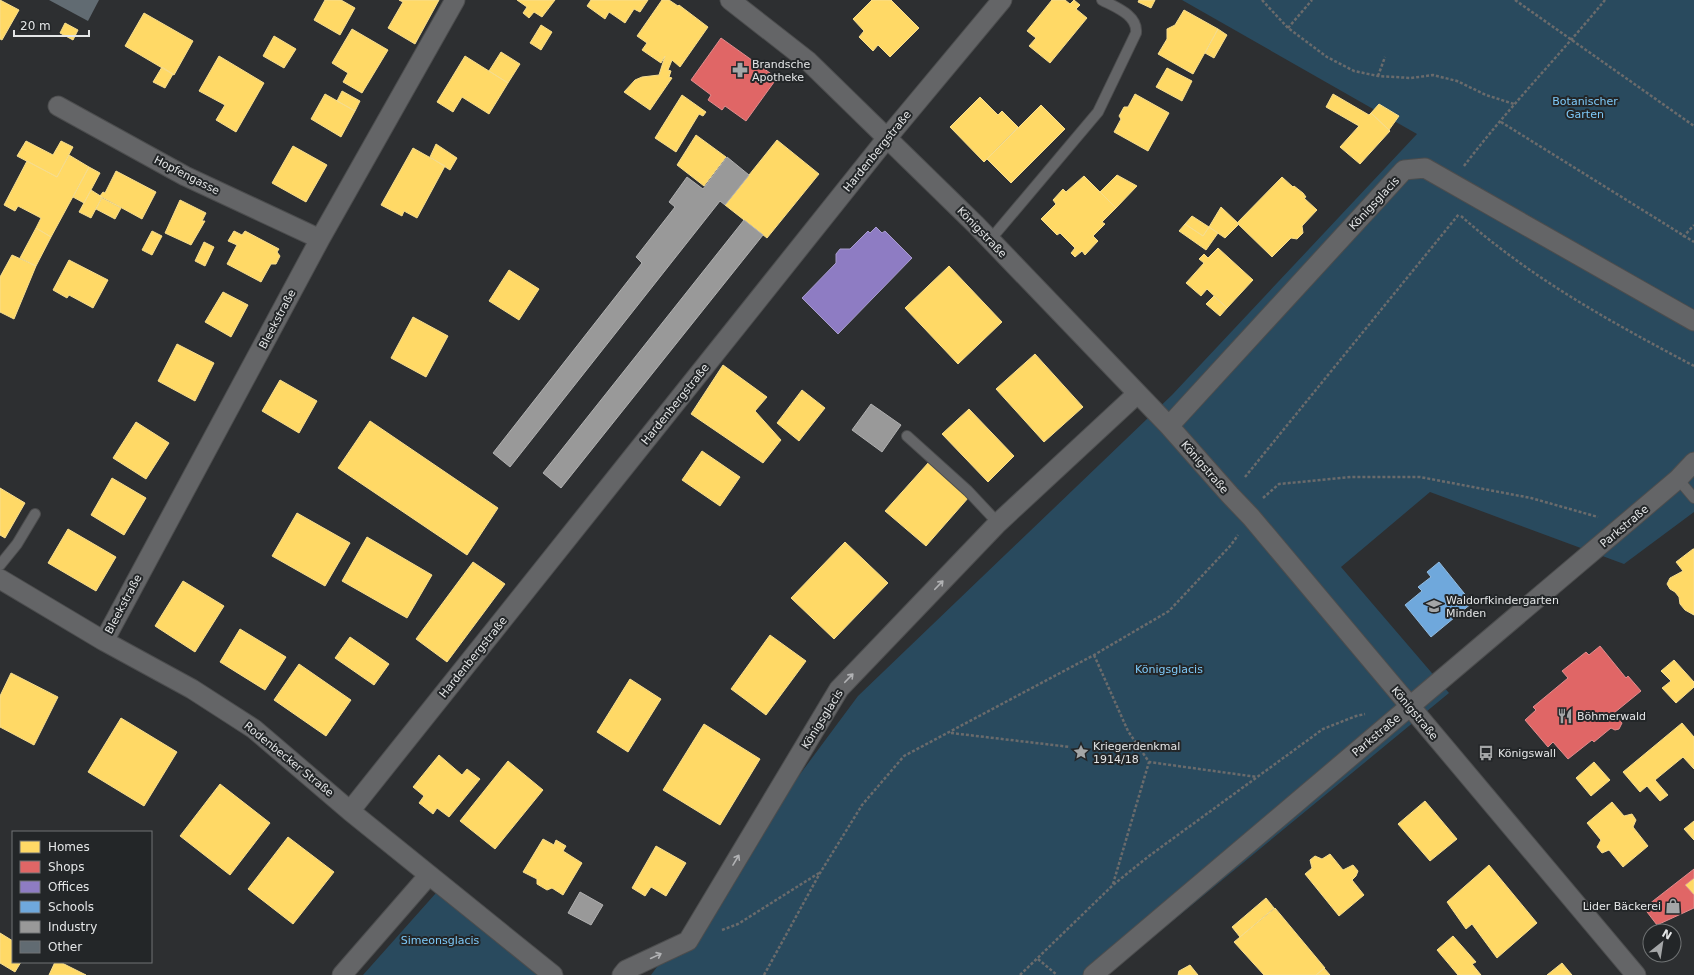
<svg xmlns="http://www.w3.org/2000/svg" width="1694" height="975" font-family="'DejaVu Sans',sans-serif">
<rect width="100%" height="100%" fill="#2d2f31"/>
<!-- green -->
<path fill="#294a5e" d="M1182 0H1694V512L1624 564 1430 492 1341 567 1449 693 1107 975H651L858 696 1172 395 1417 134Z
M436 893 544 975H363Z"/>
<!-- homes -->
<path fill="#ffd966" stroke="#f7dd8d" d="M0 0 19 10 2 40 0 39Z
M325 0H341L355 8 340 35 314 20Z
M399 0H439L415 44 388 28 403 2Z
M517 0H555L542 17 534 12 529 18 523 13 527 7Z
M591 0H648L640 12 634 9 625 23 609 12 605 19 587 6Z
M662 0H669L678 6 679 5 708 27 680 67 672 60 668 70 671 71 669 77 672 78 650 110 624 92 635 80 642 77 659 75 665 56 661 63 642 50 647 43 637 36Z
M872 0H891L919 28 890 57 878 45 873 51 859 37 864 31 853 19Z
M1052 0H1065L1070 4 1074 0 1080 5 1076 9 1087 18 1050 63 1029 46 1036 38 1027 31Z
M1139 0H1155L1151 8 1138 2Z
M1184 10 1218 29 1193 74 1158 54 1167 39V29L1175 25Z
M144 13 193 41 174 75 125 46Z
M65 23 78 30 73 40 60 33Z
M541 25 552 32 541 50 530 43Z
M352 29 388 50 362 93 343 82 348 73 332 63Z
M1218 29 1227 35 1214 58 1205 53Z
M274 36 296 49 284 68 263 56Z
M501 52 520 64 508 83 489 71Z
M219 56 264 83 236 132 216 120 225 105 199 91Z
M465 56 508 83 489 114 462 97 453 112 437 102Z
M162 67 173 74 165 88 153 82Z
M1167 68 1192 81 1182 101 1156 87Z
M342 91 360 101 355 111 337 101Z
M325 94 355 111 341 137 311 119Z
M1135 94 1169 113 1148 151 1114 132 1121 119 1119 116 1124 107H1128Z
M1333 94 1369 115 1371 113 1390 131 1360 164 1340 147 1359 126 1326 107Z
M682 95 706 112 703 116 699 114 676 152 655 138Z
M980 97 998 115 1002 111 1018 127 984 162 950 127Z
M1379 104 1399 116 1389 130 1371 113Z
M1041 105 1065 129 1011 183 987 159Z
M696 135 726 157 704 186 677 165Z
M777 140 819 174 767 238 725 205Z
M26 141 53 155 61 141 73 147 57 177 17 156Z
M436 144 457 158 450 170 430 157Z
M293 146 327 165 306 202 272 183Z
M413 148 445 166 417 218 404 211 402 216 381 205Z
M69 155 89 167 51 237 36 228 41 218 18 206 15 211 4 205 27 161 57 177Z
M89 167 100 173 84 203 73 197Z
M116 171 156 192 142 219 100 196 103 192 105 193Z
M1117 175 1137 186 1116 208 1100 192Z
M1084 176 1116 208 1102 222 1105 224 1093 236 1098 241 1085 255 1082 251 1075 257 1071 253 1075 248 1060 233 1057 235 1041 219 1056 204 1053 200 1063 189 1066 192Z
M1282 177 1293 187 1294 186 1303 193 1306 197 1304 198 1317 210 1302 226 1303 233 1297 239 1291 238 1272 257 1237 223Z
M91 190 102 197 91 218 79 212Z
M102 198 121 208 115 219 96 209Z
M180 200 206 213 202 221H205L191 245 165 233Z
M1221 207 1239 224 1225 238 1209 227Z
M1192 216 1209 227 1203 236 1185 224Z
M1185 224 1203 236 1209 227 1218 233 1206 250 1179 231Z
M36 228 51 237 36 266 20 258Z
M152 231 162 236 152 255 142 250Z
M234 231 242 235 245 231 279 249 277 252 280 256 276 264H271L261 282 227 264 237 245 228 241Z
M204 242 214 247 205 266 195 261Z
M1218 248 1253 280 1227 308 1207 289 1201 296 1186 283 1204 263 1199 259 1204 254 1208 258Z
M12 255 36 266 14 319 0 312V277Z
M69 260 108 280 93 308 69 295 67 298 53 290Z
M949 266 1002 322 958 364 905 308Z
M509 270 539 289 519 320 489 301Z
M223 292 248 305 231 337 205 322Z
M1214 296 1227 308 1220 316 1206 304Z
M413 317 448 336 426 377 391 358Z
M177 344 214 363 195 401 158 381Z
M1035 354 1083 407 1044 442 996 389Z
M723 365 767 397 755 411 781 440 763 463 691 414Z
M280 380 317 401 299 433 262 411Z
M802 390 825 408 799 441 777 423Z
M969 409 1014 456 988 482 942 434Z
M370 421 498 508 467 555 338 468Z
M136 422 169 443 146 479 113 458Z
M702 451 740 477 720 506 682 480Z
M929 462 969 497 926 546 885 511Z
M112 478 146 498 124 535 91 515Z
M0 488 25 503 5 538 0 535Z
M297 513 350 543 325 586 272 556Z
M68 529 116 557 96 591 48 563Z
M367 537 432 575 407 618 342 581Z
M845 542 888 583 834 639 791 598Z
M1693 549H1694V615L1685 610 1680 604 1679 597 1675 592 1670 589 1667 584 1670 578 1683 571 1676 562Z
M473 562 505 584 447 662 416 639Z
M183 581 224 606 195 652 155 626Z
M240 629 286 657 265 690 220 662Z
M770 635 806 661 766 715 731 689Z
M350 637 389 664 374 685 335 658Z
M1674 660 1694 682V687L1676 703 1662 688 1671 681 1661 671Z
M299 664 351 700 326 736 274 700Z
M11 673 58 697 34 745 0 727V696Z
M630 679 661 699 628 752 597 732Z
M121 718 177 752 144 806 88 772Z
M1682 723 1694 737V769L1683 757 1655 780 1668 795 1660 801 1647 786 1640 792 1623 772Z
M704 724 760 759 720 825 663 790Z
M439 755 462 775 467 769 480 779 449 817 437 808 433 814 419 803 424 796 413 787Z
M508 761 543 790 495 849 460 821Z
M1594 762 1610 780 1591 796 1576 778Z
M220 784 270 823 230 875 180 836Z
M1425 801 1457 839 1430 861 1398 824Z
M1612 802 1624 816 1632 814 1636 820 1633 827 1648 846 1623 867 1609 850 1602 853 1597 847 1601 840 1587 823Z
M1694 821V840L1684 829Z
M288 837 334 872 293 924 248 889Z
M543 839 554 845 556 840 566 846 563 851 582 863 563 895 552 888 547 890 537 884V879L523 872Z
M656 846 686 863 666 896 651 887 645 896 632 888Z
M1330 854 1343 870 1353 865 1358 871 1356 876 1352 880 1364 895 1339 916 1305 874 1312 868 1310 860 1315 856 1322 859Z
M1489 865 1537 923 1497 958 1472 924 1466 929 1447 902Z
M1694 878V895L1685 885Z
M1266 898 1274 908 1240 937 1232 927Z
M1275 908 1325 968 1316 975H1264L1234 942Z
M0 933 13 941V962H21L15 972 0 963Z
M1453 936 1476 962 1472 964 1481 975H1458L1437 950Z
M55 962H60L86 975H49Z
M1562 963 1572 975H1547Z
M1190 965 1198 975H1178L1179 971Z
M1324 968 1330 975H1316Z"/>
<!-- shops -->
<path fill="#e06666" stroke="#e18c8d" d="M721 38 777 78 746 121 725 106 722 110 708 100 711 95 691 80Z
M1600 646 1626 678 1628 676 1641 691 1614 713 1622 723 1619 729 1615 730 1611 728 1594 742 1592 740 1568 759 1553 742 1548 747 1525 720 1536 710 1533 707 1568 678 1562 671 1586 652 1589 655Z
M1694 869V878L1685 885 1694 895V908L1657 925 1644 908Z"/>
<!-- offices -->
<path fill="#8e7cc3" stroke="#a89cce" d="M876 227 882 233 885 231 912 258 838 334 802 298 836 263V254L840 249H850L868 231 870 233Z"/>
<!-- schools -->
<path fill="#6fa8dc" stroke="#92bbdf" d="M1439 562 1472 603 1431 637 1405 605 1422 591 1418 587 1431 577 1427 572Z"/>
<!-- industry -->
<path fill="#999" stroke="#b0b0b0" d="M727 157 749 175 725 205 720 201 510 467 493 453 642 263 636 257 675 207 669 202 687 177 703 189Z
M744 220 763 235 561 488 543 473Z
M871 404 901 425 882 452 852 430Z
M580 892 603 905 591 925 568 913Z"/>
<!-- building -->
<path fill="#616b72" d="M49 0H99L88 21Z"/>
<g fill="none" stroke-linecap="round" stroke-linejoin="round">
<defs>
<path id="lane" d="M990 240 1098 112 1136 33C1138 15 1115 7 1102 0
M907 436 968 491 998 523
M1678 479 1694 498
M0 565 17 544 35 514"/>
<path id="street" d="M730 0 808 61 976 225 1169 426 1230 495 1251 517 1636 975
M58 106 185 176 320 239
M1169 426 1404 170 1425 168 1694 321
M0 579 104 641 192 689 254 729 350 811 553 975
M104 641 320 239 455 0
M350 811 887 138 1002 0
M342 975 429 875
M622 975 626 970 688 941 839 689 998 523 1137 394
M1093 975 1678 479 1694 462"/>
</defs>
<!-- lane casing -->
<use href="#lane" stroke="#4c4d4e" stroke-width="12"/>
<!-- street casing -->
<use href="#street" stroke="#4c4d4e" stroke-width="21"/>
<!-- path -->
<path stroke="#6a6b6c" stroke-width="2.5" stroke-dasharray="3 2" stroke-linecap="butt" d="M1262 0 1288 28 1327 57 1354 71 1378 76 1411 78 1433 75 1457 81 1486 95 1514 104
M1515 0 1694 126
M1288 28 1312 0
M1378 76 1385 57
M1501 122 1694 242
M1464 166C1508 108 1559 56 1605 0
M1461 216C1532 279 1611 322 1694 366
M1683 237 1694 225
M1245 477 1459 214
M1263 498 1279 484 1351 477H1420L1531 498 1598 517
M1094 655 1128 731 1149 762 1257 777
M951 733 1070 747
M1113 884 1149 762
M722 930 738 924 819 873
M1038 959 1057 975
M764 975 820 873 862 805 904 756 1094 655 1169 611 1231 545 1238 535
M1020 975 1113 885 1149 856 1323 729 1356 716 1365 714"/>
<!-- lane -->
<use href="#lane" stroke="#646567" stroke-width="10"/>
<!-- street -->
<use href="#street" stroke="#646567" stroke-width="19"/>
</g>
<!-- one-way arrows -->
<defs><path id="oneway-shaft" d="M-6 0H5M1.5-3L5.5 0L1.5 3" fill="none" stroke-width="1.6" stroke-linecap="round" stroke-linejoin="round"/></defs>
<g stroke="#b1b2b4">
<use href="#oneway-shaft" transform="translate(939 585) rotate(-46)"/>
<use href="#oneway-shaft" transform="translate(849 678) rotate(-46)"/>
<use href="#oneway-shaft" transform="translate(736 860) rotate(-59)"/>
<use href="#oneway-shaft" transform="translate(656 956) rotate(-25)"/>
</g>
<!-- icons -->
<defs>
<symbol id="pharmacy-bare" viewBox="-9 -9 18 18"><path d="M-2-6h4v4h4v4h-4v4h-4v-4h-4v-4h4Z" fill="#a4a6a7" stroke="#232628" stroke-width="2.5" paint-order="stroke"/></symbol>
<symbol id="school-bare" viewBox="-9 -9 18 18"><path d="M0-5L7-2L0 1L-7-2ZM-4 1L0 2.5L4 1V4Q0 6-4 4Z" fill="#a4a6a7" stroke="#232628" stroke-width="2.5" paint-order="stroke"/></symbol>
<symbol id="restaurant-bare" viewBox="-9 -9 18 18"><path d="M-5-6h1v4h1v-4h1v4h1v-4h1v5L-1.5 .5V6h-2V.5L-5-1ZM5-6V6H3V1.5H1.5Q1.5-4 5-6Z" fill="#a4a6a7" stroke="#232628" stroke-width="2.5" paint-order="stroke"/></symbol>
<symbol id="sight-bare" viewBox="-9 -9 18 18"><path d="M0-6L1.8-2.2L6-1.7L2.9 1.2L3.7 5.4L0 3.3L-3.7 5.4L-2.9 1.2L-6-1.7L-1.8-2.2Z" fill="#a4a6a7" stroke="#232628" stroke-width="2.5" paint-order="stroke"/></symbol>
<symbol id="bus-bare" viewBox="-9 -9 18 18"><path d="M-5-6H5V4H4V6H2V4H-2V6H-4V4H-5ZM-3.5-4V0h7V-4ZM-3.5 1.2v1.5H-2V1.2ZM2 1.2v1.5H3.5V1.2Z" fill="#a4a6a7" stroke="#232628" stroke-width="2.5" paint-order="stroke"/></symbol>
<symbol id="shop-bare" viewBox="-9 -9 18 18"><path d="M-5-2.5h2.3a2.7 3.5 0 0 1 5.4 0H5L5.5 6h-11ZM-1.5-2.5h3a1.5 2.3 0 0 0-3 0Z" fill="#a4a6a7" stroke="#232628" stroke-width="2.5" paint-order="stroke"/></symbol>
</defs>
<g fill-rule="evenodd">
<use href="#pharmacy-bare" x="729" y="59" width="22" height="22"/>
<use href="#school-bare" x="1423" y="595" width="22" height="22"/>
<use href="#restaurant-bare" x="1554" y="705" width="22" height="22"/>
<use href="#sight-bare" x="1070" y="741" width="22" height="22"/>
<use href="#bus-bare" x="1475" y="742" width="22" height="22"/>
<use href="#shop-bare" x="1662" y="895" width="22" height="22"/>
</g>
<g text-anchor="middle" stroke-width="4" stroke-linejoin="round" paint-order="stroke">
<!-- poi labels -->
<g font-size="11" fill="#e4e6e7" stroke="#232628" text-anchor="start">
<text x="752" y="68">Brandsche<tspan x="752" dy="13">Apotheke</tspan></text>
<text x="1446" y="604">Waldorfkindergarten<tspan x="1446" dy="13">Minden</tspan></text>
<text x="1577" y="720">Böhmerwald</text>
<text x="1093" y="750">Kriegerdenkmal<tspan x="1093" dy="13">1914/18</tspan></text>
<text x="1498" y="757">Königswall</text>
<text x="1661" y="910" text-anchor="end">Lider Bäckerei</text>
</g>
<!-- park labels -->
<g font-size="11" fill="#7ec9f8" stroke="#232628">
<text x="1585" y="105">Botanischer<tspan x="1585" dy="13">Garten</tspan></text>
<text x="1169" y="673">Königsglacis</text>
<text x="440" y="944">Simeonsglacis</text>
</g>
<!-- street labels -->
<g font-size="11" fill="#e4e6e7" stroke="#232628">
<text transform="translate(877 151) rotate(-51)" y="4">Hardenbergstraße</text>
<text transform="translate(187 175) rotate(27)" y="4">Hopfengasse</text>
<text transform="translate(1374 203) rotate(-47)" y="4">Königsglacis</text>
<text transform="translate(982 232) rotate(46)" y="4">Königstraße</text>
<text transform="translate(277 319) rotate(-62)" y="4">Bleekstraße</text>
<text transform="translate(675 404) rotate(-51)" y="4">Hardenbergstraße</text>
<text transform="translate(1205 467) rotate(49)" y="4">Königstraße</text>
<text transform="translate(1624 526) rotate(-40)" y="4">Parkstraße</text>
<text transform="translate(123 604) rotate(-62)" y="4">Bleekstraße</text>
<text transform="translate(473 657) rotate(-51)" y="4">Hardenbergstraße</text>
<text transform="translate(1415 713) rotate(50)" y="4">Königstraße</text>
<text transform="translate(822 719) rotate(-58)" y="4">Königsglacis</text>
<text transform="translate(1376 735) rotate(-40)" y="4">Parkstraße</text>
<text transform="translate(289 759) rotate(39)" y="4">Rodenbecker Straße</text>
</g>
</g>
<!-- legend -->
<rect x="12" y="831" width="140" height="132" fill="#232628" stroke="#707374"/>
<rect x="20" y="841" width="20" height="12" fill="#ffd966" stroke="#707374"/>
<text x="48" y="851" font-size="12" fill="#e4e6e7">Homes</text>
<rect x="20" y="861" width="20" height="12" fill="#e06666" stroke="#707374"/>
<text x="48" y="871" font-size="12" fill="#e4e6e7">Shops</text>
<rect x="20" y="881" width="20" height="12" fill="#8e7cc3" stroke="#707374"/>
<text x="48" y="891" font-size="12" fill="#e4e6e7">Offices</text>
<rect x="20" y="901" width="20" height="12" fill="#6fa8dc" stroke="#707374"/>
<text x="48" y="911" font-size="12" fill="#e4e6e7">Schools</text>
<rect x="20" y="921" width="20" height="12" fill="#999999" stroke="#707374"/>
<text x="48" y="931" font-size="12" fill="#e4e6e7">Industry</text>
<rect x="20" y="941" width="20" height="12" fill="#616b72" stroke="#707374"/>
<text x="48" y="951" font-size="12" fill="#e4e6e7">Other</text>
<!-- north arrow -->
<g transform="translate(1662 943) rotate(30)"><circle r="19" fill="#232628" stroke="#707374"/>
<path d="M0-3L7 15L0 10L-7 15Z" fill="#a4a6a7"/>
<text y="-6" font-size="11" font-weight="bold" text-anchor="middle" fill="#e4e6e7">N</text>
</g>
<!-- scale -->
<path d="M14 30v6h75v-6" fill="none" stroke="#e4e6e7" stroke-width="2"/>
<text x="20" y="30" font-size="12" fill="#e4e6e7" stroke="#232628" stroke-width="3" paint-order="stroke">20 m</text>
</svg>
